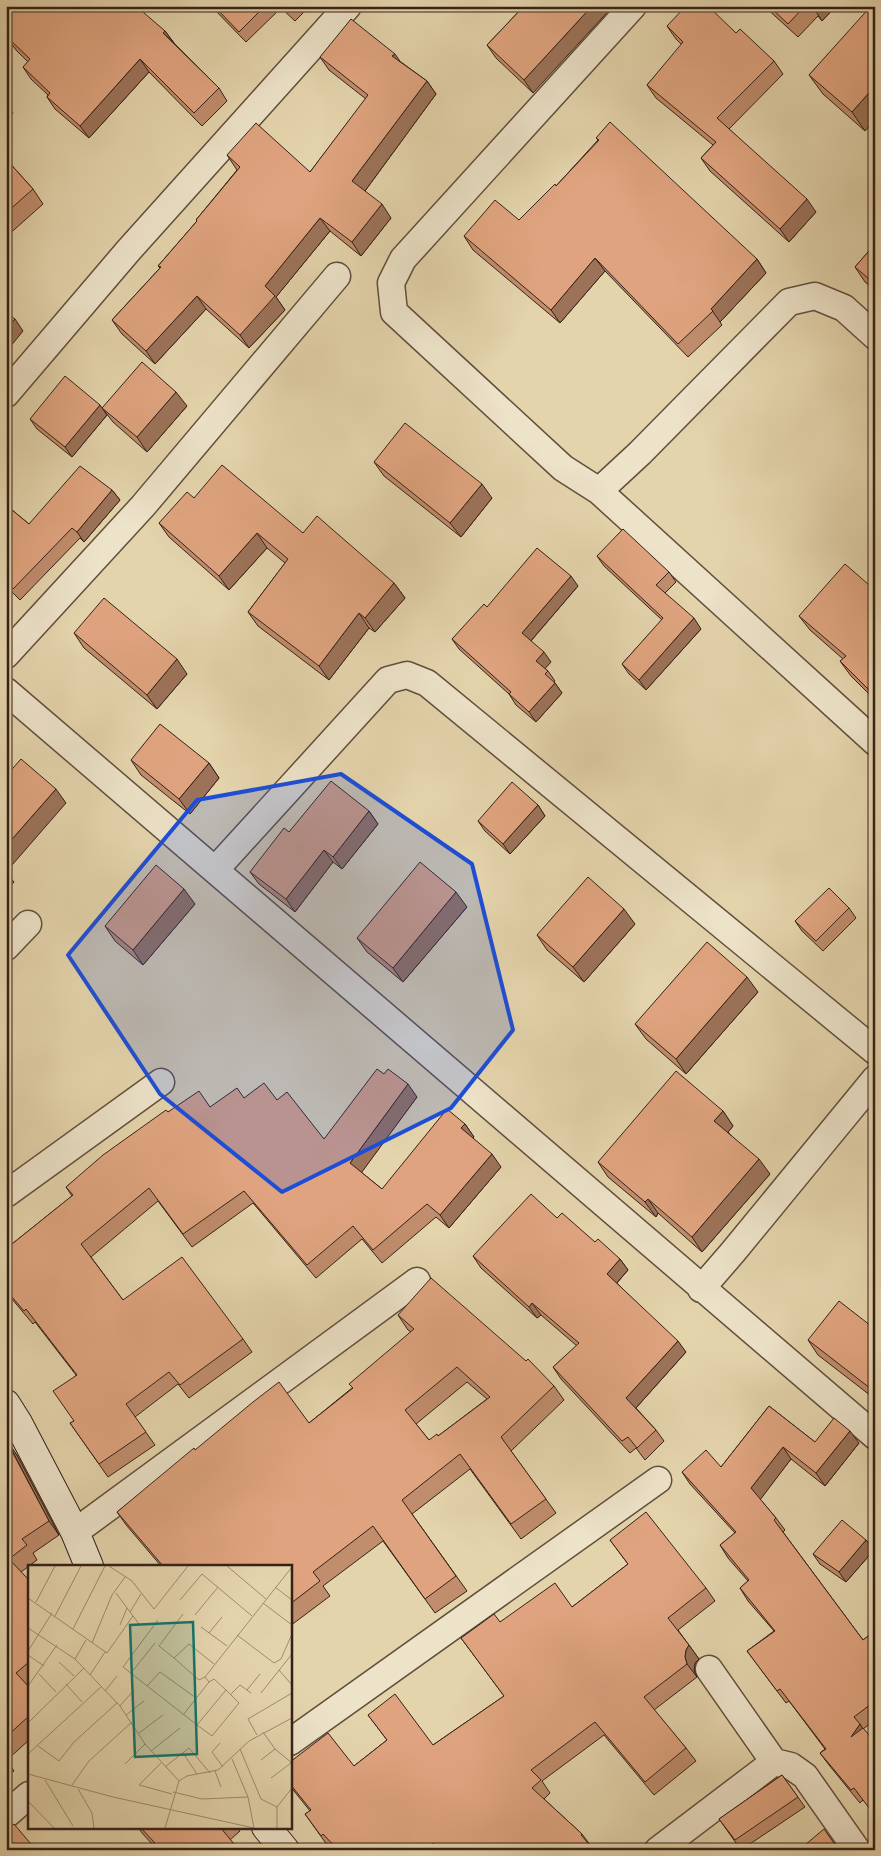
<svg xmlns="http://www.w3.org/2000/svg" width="881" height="1856" font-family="'Sorts Mill Goudy',serif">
<rect width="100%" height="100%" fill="#e4d4ac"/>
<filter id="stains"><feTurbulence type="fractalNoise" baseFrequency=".004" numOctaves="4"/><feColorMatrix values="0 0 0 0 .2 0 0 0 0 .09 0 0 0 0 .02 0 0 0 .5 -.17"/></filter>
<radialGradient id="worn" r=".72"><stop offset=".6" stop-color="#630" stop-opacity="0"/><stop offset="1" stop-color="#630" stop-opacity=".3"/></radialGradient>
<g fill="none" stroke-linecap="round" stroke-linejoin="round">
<defs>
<path id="street" d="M633 6 403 259 391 283 394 312 563 468 599 491 640 453 789 302 815 296 844 308 875 336
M6 394 128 251 348 6
M599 491 875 742
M6 655 143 506 337 276
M6 691 875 1436
M215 870 388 680 407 675 427 683 875 1051
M6 947 28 924
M6 1194 161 1082
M701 1289 733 1252 875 1079
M75 1532 417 1281
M709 1669 774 1762
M290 1742 658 1480
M6 1815 29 1795
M658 1850 774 1762 791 1766 805 1776 857 1850"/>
<path id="secondary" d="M6 1404 18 1423 75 1532 89 1566
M266 1827 285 1850"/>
</defs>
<!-- street casing -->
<use href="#street" stroke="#624e3d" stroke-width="29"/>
<!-- secondary casing -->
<use href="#secondary" stroke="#362118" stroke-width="30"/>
<!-- street -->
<use href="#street" stroke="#ede3c9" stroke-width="26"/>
<!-- secondary -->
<use href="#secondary" stroke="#ede3c9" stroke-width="28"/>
</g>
<!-- wall -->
<path fill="#c08d6d" stroke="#362118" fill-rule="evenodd" d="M6 6 165 31 174 43 219 88 227 101 202 126 149 72 89 138 55 109 47 97 48 95 31 79 23 67 28 62 16 50 11 43 6 39Z
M211 6H310L295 21 281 8 246 42Z
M524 6 533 93 496 58 487 45Z
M764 6H836L822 21 818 16 798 37Z
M875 6V120L865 131 823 94 809 75Z
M667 26 736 33 774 61 783 74 729 129 816 212 789 242 710 171 701 158 713 145 656 98 647 85 682 45 676 39Z
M320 57 401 62 427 81 436 94 365 191 391 218 361 256 330 231 276 297 285 310 249 348 206 309 155 364 122 334 112 320 160 268 158 266 197 221 196 220 237 170 227 155 310 172 366 99 329 70Z
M6 103 13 113 6 118Z
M596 138 757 259 766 273 720 322 722 325 688 357 605 271 560 323 473 250 464 236 519 220 556 186 598 140Z
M6 159 33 189 43 204 6 237Z
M875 244V290L865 282 855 267Z
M187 406 147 452 113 422 102 408Z
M107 415 72 457 37 429 30 419Z
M374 462 492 498 461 537 384 476Z
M112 490 120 500 84 542 80 538 20 600 6 586V505L29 524Z
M194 498 303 533 394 583 405 598 375 632 369 628 329 680 258 626 248 612 285 563 267 548 229 590 169 537 159 523Z
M597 556 669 572 676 582 665 593 701 629 646 690 629 674 622 664 662 620 604 566Z
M578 586 531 641 551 662 545 668 548 671 555 681 554 682 562 693 536 722 516 705 509 694 459 649 452 639 487 607Z
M875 590V700L851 676 840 661 843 659 810 630 799 616Z
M74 633 187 674 157 709 84 648Z
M131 760 209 763 219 778 190 814 141 775Z
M538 805 545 816 510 854 485 831 478 821Z
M369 811 378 824 342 869 333 862 295 912 259 884 250 872 289 832Z
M195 904 143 965 115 941 105 926Z
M467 907 403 982 367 952 357 938Z
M849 908 856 918 823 951 802 931 795 921Z
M635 924 584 982 547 950 537 935Z
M758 992 686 1074 646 1039 635 1024Z
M417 1097 361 1172 382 1189 465 1124 474 1137 473 1138 501 1167 449 1228 436 1217 382 1263 362 1239 316 1278 253 1203 192 1247 158 1201 91 1257 123 1300 243 1339 252 1352 189 1398 178 1384 135 1417 155 1445 108 1477 70 1423 74 1421 76 1375 35 1322 33 1324 6 1292V1247L7 1248 72 1196 66 1187 168 1112 210 1107 244 1098 277 1100 324 1139Z
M723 1111 733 1126 728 1132 770 1174 702 1252 658 1213 656 1217 608 1177 598 1162Z
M557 1218 620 1259 628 1270 617 1283 686 1352 636 1408 656 1430 664 1441 645 1460 636 1448 630 1453 561 1379 553 1367 577 1346 541 1315 537 1318 481 1268 473 1256Z
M398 1315 554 1386 564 1400 511 1451 556 1513 521 1539 470 1469 412 1514 467 1591 435 1613 383 1541 323 1586 330 1596 290 1626V1566H161L127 1526 117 1512 195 1450 309 1423 352 1388 411 1332 408 1330ZM467 1382 487 1399 438 1436 429 1440 416 1424Z
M875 1329V1399L818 1355 808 1340Z
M769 1406 815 1442 859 1443 825 1486 791 1459 760 1499 776 1518 785 1530 783 1532 863 1640 875 1631V1720L863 1729V1800L860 1803 829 1765 820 1753 825 1749 789 1701 786 1703 747 1651 774 1631 748 1601 740 1588 748 1581 728 1558 720 1545 735 1533 690 1484 682 1472 721 1467Z
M6 1439 18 1457 59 1535 33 1553 37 1560 21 1572 29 1580V1685L28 1686 29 1687V1740L7 1760 14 1771 6 1779Z
M610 1540 706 1588 715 1601 678 1630 699 1659 695 1663 694 1670 697 1677 654 1710 686 1748 696 1761 654 1795 604 1735 542 1781 550 1793 544 1799 582 1834 594 1850H335L333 1847 330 1849 305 1814 310 1811 290 1786V1762L354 1766 387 1740 368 1715 433 1745 504 1696 461 1638 500 1622 572 1607 628 1564Z
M866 1540 874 1550 846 1582 820 1564 813 1554Z
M782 1775 805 1807 741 1850 719 1819Z
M138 1827H237L240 1831 230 1840 153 1845 142 1833Z"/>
<!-- shaded-wall -->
<path fill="#9c7359" stroke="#362118" d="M592 6H613L533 93 524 80Z
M814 6H836L822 21 813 7Z
M165 31 174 43 163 33Z
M395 54 404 67 392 56Z
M140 59 149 72 89 138 80 126Z
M427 81 436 94 362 195 352 181Z
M875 86V120L865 131 852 112Z
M807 199 816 212 789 242 780 229Z
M382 204 391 218 361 256 352 242Z
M320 218 330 231 276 297 285 310 249 348 240 335 265 286Z
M595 258 605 271 560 323 551 310Z
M757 259 766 273 720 322 711 309Z
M197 296 206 309 155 364 146 351Z
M15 319 23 331 6 352V329Z
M176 392 187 406 147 452 137 437Z
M100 405 107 415 72 457 65 447Z
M482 484 492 498 461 537 450 523Z
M112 490 120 500 84 542 77 532Z
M257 533 267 548 229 590 219 576Z
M571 576 578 586 529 643 522 633Z
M394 583 405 598 375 632 365 618Z
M359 613 369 628 329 680 319 666Z
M694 618 701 629 646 690 639 680Z
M544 652 551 662 543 671 536 661Z
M177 659 187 674 157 709 147 695Z
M555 683 562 693 536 722 529 712Z
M209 763 219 778 190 814 179 799Z
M56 789 66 803 6 872 14 882 6 891V846Z
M538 805 545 816 510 854 503 844Z
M369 811 378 824 342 869 333 857Z
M324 850 333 862 295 912 286 899Z
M184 889 195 904 143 965 133 950Z
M456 892 467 907 403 982 393 968Z
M624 909 635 924 584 982 573 967Z
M747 977 758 992 686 1074 676 1059Z
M408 1084 417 1097 359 1176 350 1163Z
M723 1111 733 1126 725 1136 714 1121Z
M465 1124 474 1137 470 1141 461 1128Z
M492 1154 501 1167 449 1228 440 1215Z
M759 1159 770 1174 702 1252 692 1237Z
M648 1199 658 1213 656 1217 645 1202Z
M620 1259 628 1270 615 1285 607 1274Z
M532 1303 541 1315 537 1318 529 1307Z
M678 1341 686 1352 634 1410 626 1398Z
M850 1431 859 1443 825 1486 816 1473Z
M6 1439 18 1457 59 1535 49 1521Z
M783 1447 791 1459 760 1500 751 1488Z
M866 1540 874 1550 846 1582 839 1572Z
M689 1645 699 1659 695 1663 694 1670 697 1677 687 1664 685 1657 686 1650Z
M860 1724 868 1737H851Z"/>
<!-- building -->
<path fill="#dfa47f" stroke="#362118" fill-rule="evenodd" d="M6 6H136L165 31 163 33 219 88 194 113 140 59 80 126 47 97 50 93 23 67 30 59 8 38 9 36 6 34Z
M214 6H265L239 32Z
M283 6H293L287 11Z
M524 6H592L524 80 487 45Z
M686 6H708L736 33 740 29 774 61 717 118 807 199 780 229 701 158 716 142 647 85 683 42 667 26Z
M769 6H805L788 24Z
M871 6H875V86L852 112 809 75Z
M351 19 395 54 392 56 427 81 352 181 382 204 352 242 320 218 265 286 275 296 240 335 197 296 146 351 112 320 161 267 158 266 197 221 196 220 240 167 227 155 256 123 310 172 368 95 320 57Z
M610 122 757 259 711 309 713 311 678 344 595 258 551 310 464 236 495 200 519 220 555 184 556 186 599 140 596 138Z
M6 159 33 189 6 213Z
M875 244V284L855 267Z
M6 312 15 319 6 329Z
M142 362 176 392 137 437 102 408Z
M65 376 100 405 65 447 30 419Z
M405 423 482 484 450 523 374 462Z
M222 465 303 533 317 516 394 583 365 618 359 613 319 666 248 612 288 559 257 533 219 576 159 523 187 492 194 498Z
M80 466 112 490 77 532 72 528 13 589 6 583V505L29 524Z
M623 529 669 572 656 585 694 618 639 680 622 664 663 618 597 556Z
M537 548 571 576 522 633 544 652 536 661 548 671 545 674 555 683 529 712 509 694 511 692 452 639 484 604 487 607Z
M845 564 875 590V696L840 661 846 656 799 616Z
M104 598 177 659 147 695 74 633Z
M160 724 209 763 179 799 131 760Z
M21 759 56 789 6 846V776Z
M331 781 369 811 333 857 324 850 286 899 250 872 284 828 289 832Z
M512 782 538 805 503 844 478 821Z
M420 862 456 892 393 968 357 938Z
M156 865 184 889 133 950 105 926Z
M588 877 624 909 573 967 537 935Z
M829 888 849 908 816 941 795 921Z
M707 942 747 977 676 1059 635 1024Z
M377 1069 384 1074 388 1069 408 1084 350 1163 382 1189 447 1109 465 1124 461 1128 492 1154 440 1215 427 1204 373 1250 353 1226 307 1265 244 1191 183 1234 149 1188 81 1244 123 1300 182 1257 243 1339 180 1385 169 1372 126 1404 146 1432 99 1464 70 1423 74 1421 53 1391 77 1375 26 1309 24 1311 6 1290V1247L7 1248 73 1195 66 1187 103 1155 166 1110 168 1112 199 1091 210 1107 237 1088 244 1098 264 1083 277 1100 287 1092 324 1139Z
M676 1071 723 1111 714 1121 759 1159 692 1237 648 1199 645 1202 598 1162Z
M531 1194 557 1218 562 1213 595 1242 598 1239 620 1259 607 1274 678 1341 626 1398 656 1430 637 1448 628 1437 622 1441 553 1367 579 1343 532 1303 529 1307 473 1256Z
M431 1278 526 1361 528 1359 554 1386 501 1437 546 1499 511 1524 460 1454 402 1500 456 1576 425 1599 373 1526 313 1572 320 1581 290 1604V1566H163L117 1512 194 1448 195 1450 253 1402 279 1382 309 1423 353 1388 349 1384 414 1329 398 1315ZM457 1367 490 1397 438 1436 437 1434 429 1440 405 1410Z
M839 1301 875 1329V1392L808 1340Z
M769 1406 815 1442 834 1418 850 1431 816 1473 783 1447 751 1488 776 1518 774 1520 863 1640 875 1631V1701L854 1717 860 1724 851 1737 863 1728 875 1742V1816L854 1788 851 1790 820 1753 826 1749 780 1689 777 1691 747 1651 775 1631 740 1588 749 1580 720 1545 736 1532 682 1472 706 1450 721 1467Z
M6 1440 49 1521 22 1539 27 1545 9 1559 29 1580V1662L16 1673 29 1687V1716L6 1737Z
M646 1512 706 1588 668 1618 689 1645 686 1650 685 1657 687 1664 644 1697 686 1748 645 1782 595 1722 531 1770 541 1780 532 1788 582 1834 581 1835 594 1850H440L433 1843 426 1850H338L323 1834 321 1836 305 1814 311 1810 290 1784V1762L328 1733 354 1766 387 1740 368 1715 395 1694 433 1745 504 1696 461 1638 494 1614 500 1622 555 1583 572 1607 628 1564 610 1540Z
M842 1520 866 1540 839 1572 813 1554Z
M782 1775 798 1797 735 1840 719 1819Z
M14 1824 36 1850H6V1830Z
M140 1827H220L239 1850H148L155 1843Z
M824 1829 836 1846 840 1850H799Z"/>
<!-- marked area -->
<path fill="#1d4ed8" fill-opacity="0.2" stroke="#1d4ed8" stroke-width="4" stroke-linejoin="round" d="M341 774 472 864 513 1030 451 1108 282 1192 160 1094 68 955 197 800Z"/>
<!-- overview -->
<g transform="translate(28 1565)">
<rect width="264" height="264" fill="#e4d4ac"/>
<path fill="none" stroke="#9e8c71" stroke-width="1" d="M81 1 104 16 126 44 160 1M199 1 238 34M247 22 264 35M88 28 111 59M0 33 79 88 105 51M152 35 174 9 224 51M8 37 27 1M235 38 264 60M102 47 113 29M155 49 131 81 146 93 161 79 186 99M167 50 190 22M27 51 53 1M130 55 95 102 169 160 198 125 186 114 181 117M92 60 99 43M173 62 199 81M0 63 47 94 92 141 117 179 151 216M45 64 77 1M181 68 194 52M209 70 246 98 253 94 264 69M64 78 84 30 97 12M0 86 24 48M0 90 16 101M146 93 171 115 177 112 264 2M47 94 58 75M31 97 46 111M251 105 264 120M103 108 127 78M11 109 28 127M62 110 77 87M38 119 54 137M0 121 29 80M119 121 132 107 168 133M219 125 232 109M77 126 89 111M233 128 264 89M203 129 212 120 223 128M92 141 106 125M98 150 116 136M155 150 181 117 177 112M1 157 56 103M169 160 184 171 211 138 198 125M235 167 247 184 264 198M111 168 135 150M229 170 220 154 264 128M192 178 184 187 195 202M10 181 31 196 46 177 89 138M212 184 233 234 249 242V263M123 186 152 163M155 188 169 209M0 189 73 122M204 194 220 232 226 263M233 195 247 184M133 198 111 220 144 229M97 199 117 179M137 202 161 183 182 208M187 206 193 222M0 209 85 232 226 263M243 213 263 198M17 215 45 261M44 220 61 196 104 157M50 224 64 248 66 263M145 227 174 234 220 232M0 236 26 263M249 242 264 223M137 263 151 216 159 211 190 205 221 176 264 153"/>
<path fill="#0f766e" fill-opacity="0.15" stroke="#0f766e" stroke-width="2.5" d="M165 57 169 189 107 192 102 60Z"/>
<rect width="264" height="264" fill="none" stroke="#362118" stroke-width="2.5"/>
</g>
<!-- margin -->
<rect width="881" height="1856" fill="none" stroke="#e4d4ac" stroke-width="25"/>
<rect x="8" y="8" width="866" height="1841" fill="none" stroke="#362118" stroke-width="2.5"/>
<rect x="12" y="12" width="856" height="1831" fill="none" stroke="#362118"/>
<rect width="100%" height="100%" filter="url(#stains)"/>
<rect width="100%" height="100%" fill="url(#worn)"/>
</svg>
